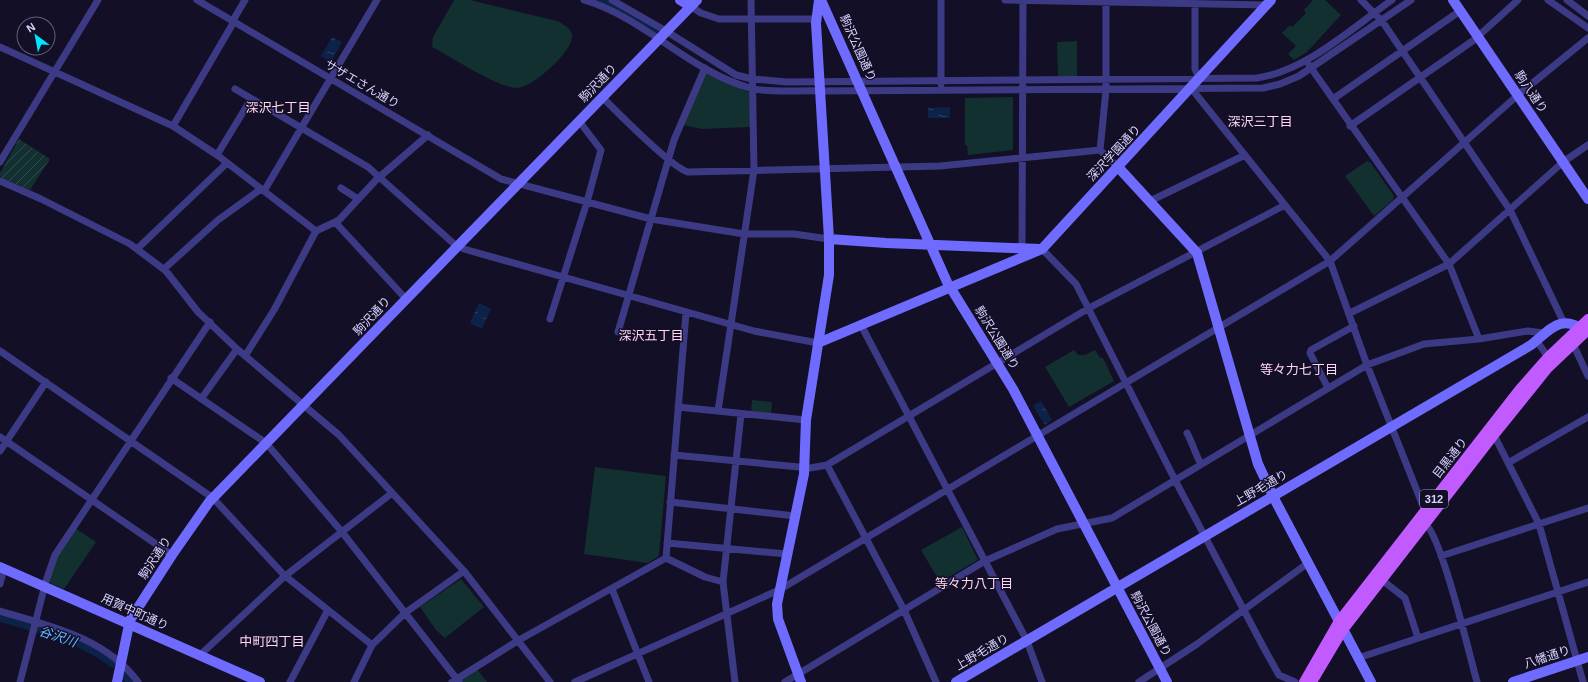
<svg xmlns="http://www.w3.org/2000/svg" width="1588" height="682" font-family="Arial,'Noto Sans JP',sans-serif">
<defs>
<pattern id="garden-furrows" width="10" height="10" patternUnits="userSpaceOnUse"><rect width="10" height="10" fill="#12302f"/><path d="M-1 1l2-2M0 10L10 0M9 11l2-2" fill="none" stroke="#344d4e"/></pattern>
<pattern id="water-ripples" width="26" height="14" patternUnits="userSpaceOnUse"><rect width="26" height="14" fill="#0c2248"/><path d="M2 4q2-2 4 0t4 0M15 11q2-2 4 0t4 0" fill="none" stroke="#2f4163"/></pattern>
</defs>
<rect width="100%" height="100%" fill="#130f26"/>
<!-- park -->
<path fill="#12302f" d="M454 0H470L557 21C563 24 571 28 572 35 575 50 533 87 518 88 497 88 452 57 432 47L433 37Z
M1313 0H1325L1341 15 1307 52 1294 60 1288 54 1296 46 1282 33 1290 25 1292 27 1306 13 1304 10Z
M1077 41V77H1058L1057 42Z
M705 73 749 92 751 127 702 129 683 125Z
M1013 97V150L968 155 967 145H965V98Z
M1367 161 1371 163 1394 196 1393 200 1374 216 1345 176Z
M1074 350 1078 355H1085L1095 350 1100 358H1103L1114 381 1069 407 1045 367Z
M752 400 772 402 771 416 751 413Z
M595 467 666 476 659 556 648 563 584 554Z
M962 527 978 560 940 582 921 550Z
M75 528 96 542 64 589 50 583V580L57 555Z
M461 579 484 607 445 638 436 630 420 607Z
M477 669 487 682H463L461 680Z"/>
<!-- garden -->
<path fill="url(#garden-furrows)" d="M19 139 50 159 30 190 0 177V173Z"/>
<!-- water -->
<path fill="url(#water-ripples)" d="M332 37 342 42 331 62 321 56Z
M950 107V118H928V108Z
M479 303 491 309 482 329 470 323Z
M1041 401 1052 420 1045 425 1033 406Z"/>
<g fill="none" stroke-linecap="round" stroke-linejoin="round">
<!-- river -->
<path stroke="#0c2248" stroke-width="11" d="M597 0 626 12 654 29
M0 616C38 628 82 637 113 662
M125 673 132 682"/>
<!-- street -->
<path stroke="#3d3a85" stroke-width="7" d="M197 0 501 179 651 219 744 234H794L829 239
M584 0C645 18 689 71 750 88 766 93 802 90 820 91L1263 88 1280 84 1299 76 1411 0
M612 0 666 31 736 75 752 79 787 82 1257 78C1306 71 1352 28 1392 0
M1005 0 1266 5
M1361 0 1382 21 1510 210 1564 323
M1548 0 1588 28
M1567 0 1588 16
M1195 5V69L1199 79
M690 6 701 13 719 19H816
M0 47 173 126 217 155 316 231 335 222 406 299
M1309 65 1449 264 1479 339
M941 84V0
M1191 88 1330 261 1367 365 1425 511
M235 89 368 167 453 243 464 249 754 331 818 343
M602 97C616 111 673 169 688 172L940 166 1100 150 1118 167
M1333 99 1460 11
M173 126 232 25 235 17 245 0
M1350 126 1474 40 1518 0
M1100 150 1106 90V0
M217 155 251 99
M0 162 98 0
M0 181 41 199 130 244 166 271 198 312 237 349 339 435 464 571 550 682
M341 188 358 199
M264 191 377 0
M1150 201 1245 155
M335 222 339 220 376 180 428 135
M137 249 227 163
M1042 249 1076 284 1175 480 1266 652 1279 675 1295 682
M1021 253 1022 243 1023 0
M164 269 218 220 261 189
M1350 313 1449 264 1563 162 1588 145
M550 319 587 202 601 150 579 121
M861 325 1027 641 1042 682
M618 332 674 140 705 68
M1536 340 1548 357
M1573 344 1588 376
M0 351 213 498 284 575 372 645
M245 356 274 310 316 231
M171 378 266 443 342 532 459 682
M1328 388 1310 353 1311 350 1354 326
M201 399 237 349
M678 407 806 420
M718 411 754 170 751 0
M1187 433C1193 444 1195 454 1201 464
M1494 435 1539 524 1583 682
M0 437 172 555
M0 451 46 382
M674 455 810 468 827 465 1089 308 1285 205
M1508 463 1588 417
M827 465 904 610 936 682
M670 502 795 516
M1425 523C1442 538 1469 653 1477 682
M667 543 787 554
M1441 556 1588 508
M666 558 686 313
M666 558 705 577 723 582
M1382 580 1405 598 1418 638
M0 584 4 568
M612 589 649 682
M0 611C50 626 106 638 138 682
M200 655 285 576 392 493
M1358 658 1588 582
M20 682 46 581 55 555 210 322
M290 682 328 610
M354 682 372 645 405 613 464 571
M452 682 519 640 666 558
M575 682 779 590 1330 261 1518 95 1588 38
M735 682 723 582 741 414
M785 682 985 561 1057 529 1112 518 1367 365 1424 344 1479 339 1528 331 1543 333
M1139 682 1197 644 1308 563"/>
<!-- secondary -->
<path stroke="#6f6bff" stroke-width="10" d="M680 0 690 6
M821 0 947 282 1013 389 1167 682
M1453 0 1588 199
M1118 167 1197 253 1258 464 1276 502 1371 682
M829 239 886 243 1040 249
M818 343 1042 249 1271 0
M0 567 260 682
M117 682 130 620 172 555 209 502 697 0
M801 682 778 619 777 604 804 474 806 420 829 275V239L816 23 819 0
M956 682 1531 345C1550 330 1561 312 1586 332
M1513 682 1588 657"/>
<!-- primary -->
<path stroke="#c25bff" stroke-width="10" d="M1304 682 1339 621 1519 390 1548 357 1588 319
M1312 682 1343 630 1494 435 1547 369 1588 330"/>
</g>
<g text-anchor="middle" stroke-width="3" stroke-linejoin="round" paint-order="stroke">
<!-- shield labels -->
<rect fill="#130f26" stroke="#9e99be" stroke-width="1" x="1420" y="490" width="28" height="18" rx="3"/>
<g font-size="11" font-weight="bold" fill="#d9d4ff">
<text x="1434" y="503">312</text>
</g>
<!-- street labels -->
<g font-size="12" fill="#d9d4ff" stroke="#130f26">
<text transform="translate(858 48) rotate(66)" y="4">駒沢公園通り</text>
<text transform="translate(598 83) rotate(-46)" y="4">駒沢通り</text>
<text transform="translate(362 84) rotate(30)" y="4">サザエさん通り</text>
<text transform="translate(1531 92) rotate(56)" y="4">駒八通り</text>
<text transform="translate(1114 153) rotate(-47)" y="4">深沢学園通り</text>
<text transform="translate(372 316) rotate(-47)" y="4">駒沢通り</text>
<text transform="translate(997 338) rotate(58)" y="4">駒沢公園通り</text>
<text transform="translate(1450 458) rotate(-52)" y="4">目黒通り</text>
<text transform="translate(1261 488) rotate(-30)" y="4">上野毛通り</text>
<text transform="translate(155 558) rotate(-57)" y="4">駒沢通り</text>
<text transform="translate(135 612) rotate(24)" y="4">用賀中町通り</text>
<text transform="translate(1151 624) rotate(62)" y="4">駒沢公園通り</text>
<text transform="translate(982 652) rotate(-30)" y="4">上野毛通り</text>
<text transform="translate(1547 657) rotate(-18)" y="4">八幡通り</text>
</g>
<!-- neighbourhood labels -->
<g font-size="13" fill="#ffd6f0" stroke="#130f26">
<text x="278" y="112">深沢七丁目</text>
<text x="1260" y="126">深沢三丁目</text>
<text x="651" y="340">深沢五丁目</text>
<text x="1299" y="374">等々力七丁目</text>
<text x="974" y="588">等々力八丁目</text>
<text x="272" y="646">中町四丁目</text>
</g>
<!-- water labels -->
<g font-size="13" font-style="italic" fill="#62b6ff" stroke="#130f26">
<text transform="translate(58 636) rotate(19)" y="5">谷沢川</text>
</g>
</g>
<!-- north arrow -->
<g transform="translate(36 36) rotate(328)"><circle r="19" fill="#130f26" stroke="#625e7d"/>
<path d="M0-3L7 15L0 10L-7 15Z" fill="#00e5ff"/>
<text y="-6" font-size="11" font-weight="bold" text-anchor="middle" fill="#d9d4ff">N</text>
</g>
</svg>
